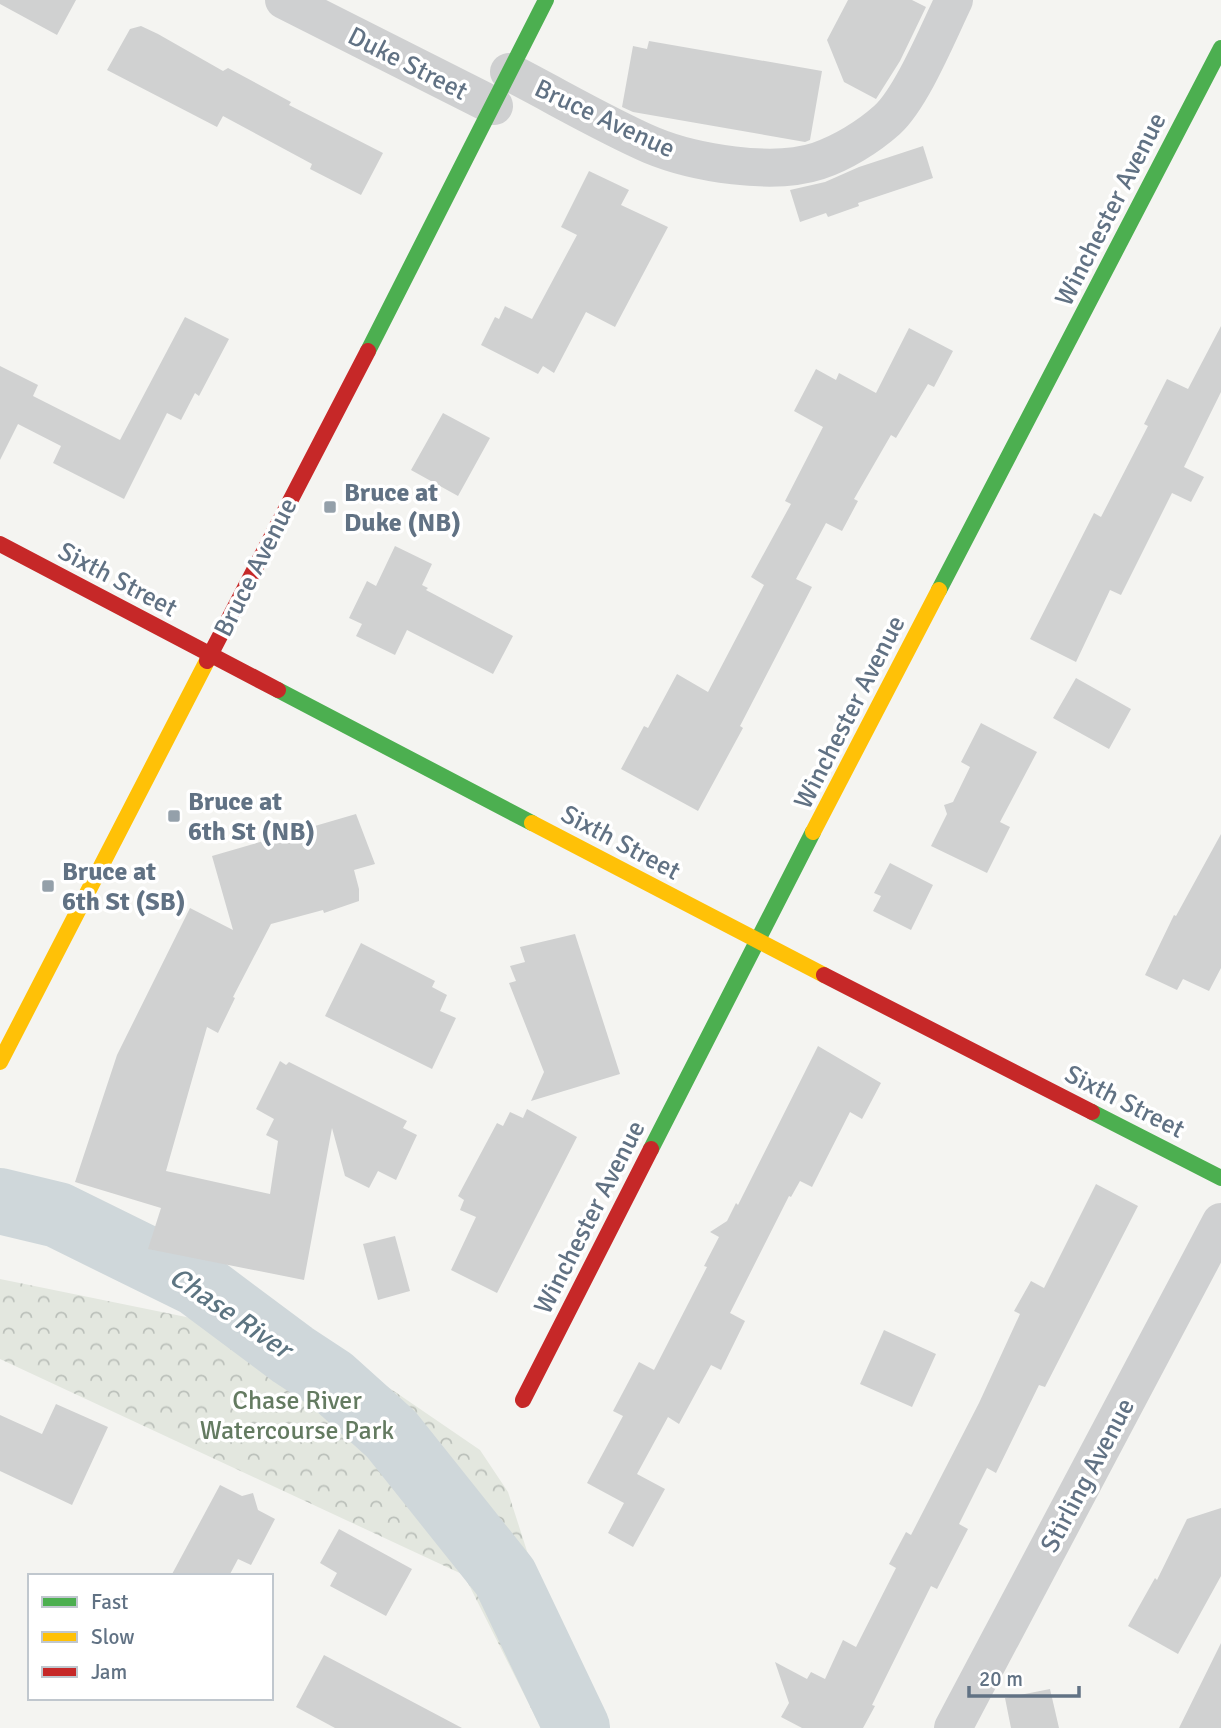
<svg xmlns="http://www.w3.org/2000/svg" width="1221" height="1728" font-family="Signika,sans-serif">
<defs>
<pattern id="forest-crowns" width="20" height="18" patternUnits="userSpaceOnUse" patternTransform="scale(1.75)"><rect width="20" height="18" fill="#e3e7df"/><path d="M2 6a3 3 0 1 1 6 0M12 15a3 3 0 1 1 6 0" fill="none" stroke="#bbc0ba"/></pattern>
</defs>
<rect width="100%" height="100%" fill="#f4f4f1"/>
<!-- forest -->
<path fill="url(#forest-crowns)" d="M0 1279 328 1346 480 1450 508 1492 561 1657 606 1728H541L464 1575 0 1359Z"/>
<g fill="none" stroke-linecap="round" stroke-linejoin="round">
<!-- river -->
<path stroke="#cfd7da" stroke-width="66" d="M0 1201 58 1215 198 1284 293 1355 331 1380 391 1434 505 1577 577 1728"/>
</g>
<!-- building -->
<path fill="#d0d1d1" d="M0 0H76L57 35 0 4Z
M848 0H912L926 7 900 61 876 99 844 82 827 40Z
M141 26 158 34 223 71 228 68 291 102 289 105 383 153 361 195 310 169 312 164 223 116 217 127 107 70 130 29Z
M649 41 822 71 810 140 805 142 633 112 622 107 633 46 647 49Z
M923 146 933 178 858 203 859 206 828 217 826 213 800 222 790 190 825 182 859 167Z
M589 171 629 190 621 205 668 227 615 327 586 312 554 373 543 366 538 374 481 345 495 317 499 319 505 306 532 319 577 235 561 227Z
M185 317 229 339 199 396 195 393 181 420 167 413 124 499 53 463 61 446 18 424 0 460V366L38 385 33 396 120 440Z
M1221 326V392L1184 467 1204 477 1191 502 1172 493 1121 595 1110 590 1076 662 1030 639 1094 513 1101 517 1148 426 1144 424 1167 379 1188 389Z
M909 328 953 351 934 387 928 384 896 438 891 435 854 499 858 501 842 531 826 523 796 579 812 587 740 726 743 728 698 811 621 769 644 726 648 728 677 674 708 692 764 585 751 577 791 504 785 501 823 427 794 411 816 369 836 380 839 373 876 393Z
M443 413 490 438 458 496 411 470Z
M395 546 432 564 422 585 428 588 426 590 513 636 493 674 407 630 395 655 356 636 362 624 349 618 367 581 376 586Z
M1076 678 1131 709 1109 749 1053 718Z
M981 723 1037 752 1000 822 1010 827 987 873 931 846 947 814 944 805 953 802 970 767 961 762Z
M356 814 375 864 354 870 359 889V901L324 913 323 910 271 924 233 997 235 998 218 1033 207 1027 166 1171 270 1194 278 1141 266 1135 274 1119 256 1109 280 1061 286 1065 289 1062 407 1121 403 1128 417 1135 396 1180 378 1171 369 1188 345 1176 332 1128 304 1280 148 1249 161 1208 75 1182 117 1055 190 908 233 930 212 856Z
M1221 834V968L1209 991 1183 979 1177 990 1145 975 1174 915 1176 916Z
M890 863 933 885 911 930 873 911 881 896 874 893Z
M575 934 620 1074 531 1101 544 1072 509 983 516 981 510 966 525 962 520 947Z
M361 943 435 981 432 987 447 995 440 1011 456 1018 432 1069 325 1016Z
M818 1046 881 1083 862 1119 850 1112 812 1187 800 1181 791 1197 789 1196 730 1313 745 1321 721 1370 711 1365 679 1424 668 1417 637 1474 665 1489 633 1547 608 1533 624 1503 587 1483 623 1416 613 1411 639 1362 654 1370 707 1267 704 1266 719 1237 710 1232 727 1221 736 1203 738 1205Z
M527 1109 577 1137 497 1293 451 1270 476 1217 460 1210 464 1200 458 1196 497 1123 503 1126 510 1112 523 1118Z
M1096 1184 1138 1206 1045 1387 1039 1385 996 1473 987 1468 959 1524 968 1529 937 1589 931 1586 872 1705 875 1706 863 1728H802L781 1717 789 1703 775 1662 807 1679 811 1672 825 1679 843 1640 856 1647 896 1568 889 1564 906 1532 911 1535 979 1403 1020 1314 1014 1311 1031 1281 1044 1288Z
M395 1236 410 1291 378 1300 363 1244Z
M884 1330 936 1354 912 1407 860 1384Z
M56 1404 108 1427 72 1505 0 1471V1415L42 1434Z
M220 1485 242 1496 253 1493 258 1510 275 1519 251 1565 238 1559 229 1576H171Z
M1221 1508V1576L1178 1654 1128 1626 1155 1578 1157 1580 1187 1519Z
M339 1529 412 1569 386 1616 330 1586 337 1573 320 1563Z
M1221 1643V1728H1179Z
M324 1655 343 1665 462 1728H335L296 1707Z
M1050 1689 1059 1728H1011L1005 1698Z"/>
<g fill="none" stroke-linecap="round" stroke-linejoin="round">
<!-- street -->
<path stroke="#cfd0d1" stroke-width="38" d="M284 0 494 106
M509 72C556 96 603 124 651 145 694 163 773 176 818 161 842 153 868 137 887 120 912 97 938 33 954 0
M953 1728 1221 1222"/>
<!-- fast -->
<path stroke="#4caf50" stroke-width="16" d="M368 351 546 0
M939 590 1221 48
M278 690 532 823
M1092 1112 1221 1178
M651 1149 813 832"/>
<!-- slow -->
<path stroke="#ffc107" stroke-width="16" d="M532 823 824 975
M813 832 939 590
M0 1062 207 661"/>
<!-- jam -->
<path stroke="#c62828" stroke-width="16" d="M0 544 278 690
M207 661 368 351
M824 975 1092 1112
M523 1400 651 1149"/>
</g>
<!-- markers -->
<g fill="#94a0aa" stroke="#fff" stroke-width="2.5">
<rect x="323" y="500" width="14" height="14" rx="3.5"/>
<rect x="167" y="809" width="14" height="14" rx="3.5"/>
<rect x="41" y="879" width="14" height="14" rx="3.5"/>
</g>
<g text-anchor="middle" stroke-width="7" stroke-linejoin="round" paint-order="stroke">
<!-- street labels -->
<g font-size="26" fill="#617284" stroke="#fff">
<text transform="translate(408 63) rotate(27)" y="9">Duke Street</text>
<text transform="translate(605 118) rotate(25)" y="9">Bruce Avenue</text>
<text transform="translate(1110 209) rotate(-63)" y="9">Winchester Avenue</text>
<text transform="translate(255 567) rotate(-63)" y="9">Bruce Avenue</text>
<text transform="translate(118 579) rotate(28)" y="9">Sixth Street</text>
<text transform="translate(849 712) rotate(-63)" y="9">Winchester Avenue</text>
<text transform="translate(621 842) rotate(28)" y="9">Sixth Street</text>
<text transform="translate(1125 1101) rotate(27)" y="9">Sixth Street</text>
<text transform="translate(589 1217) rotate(-63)" y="9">Winchester Avenue</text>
<text transform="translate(1087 1475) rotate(-62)" y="9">Stirling Avenue</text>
</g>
<!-- poi labels -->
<g font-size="26" font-weight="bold" fill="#617284" stroke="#fff" text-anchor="start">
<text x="344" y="501">Bruce at<tspan x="344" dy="30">Duke (NB)</tspan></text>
<text x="188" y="810">Bruce at<tspan x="188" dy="30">6th St (NB)</tspan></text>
<text x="62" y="880">Bruce at<tspan x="62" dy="30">6th St (SB)</tspan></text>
</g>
<!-- park labels -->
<g font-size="26" fill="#647b61" stroke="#fff">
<text x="297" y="1409">Chase River<tspan x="297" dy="30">Watercourse Park</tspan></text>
</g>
<!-- water labels -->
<g font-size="28" font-style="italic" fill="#5d7582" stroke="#fff">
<text transform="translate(231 1312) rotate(34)" y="10">Chase River</text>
</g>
</g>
<!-- legend -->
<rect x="28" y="1574" width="245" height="126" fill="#ffffff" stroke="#c0c7ce" stroke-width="2"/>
<rect x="42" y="1597" width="35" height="10" fill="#4caf50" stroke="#c0c7ce" stroke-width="2"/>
<text x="91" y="1609" font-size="21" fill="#617284">Fast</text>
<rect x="42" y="1632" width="35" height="10" fill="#ffc107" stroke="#c0c7ce" stroke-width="2"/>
<text x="91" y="1644" font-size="21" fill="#617284">Slow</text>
<rect x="42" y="1667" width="35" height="10" fill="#c62828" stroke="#c0c7ce" stroke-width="2"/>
<text x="91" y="1679" font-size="21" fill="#617284">Jam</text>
<!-- scale -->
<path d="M969 1686v10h110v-10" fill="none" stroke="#617284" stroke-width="3.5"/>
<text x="979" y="1686" font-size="21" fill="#617284" stroke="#ffffff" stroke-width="5" paint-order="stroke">20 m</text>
</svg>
